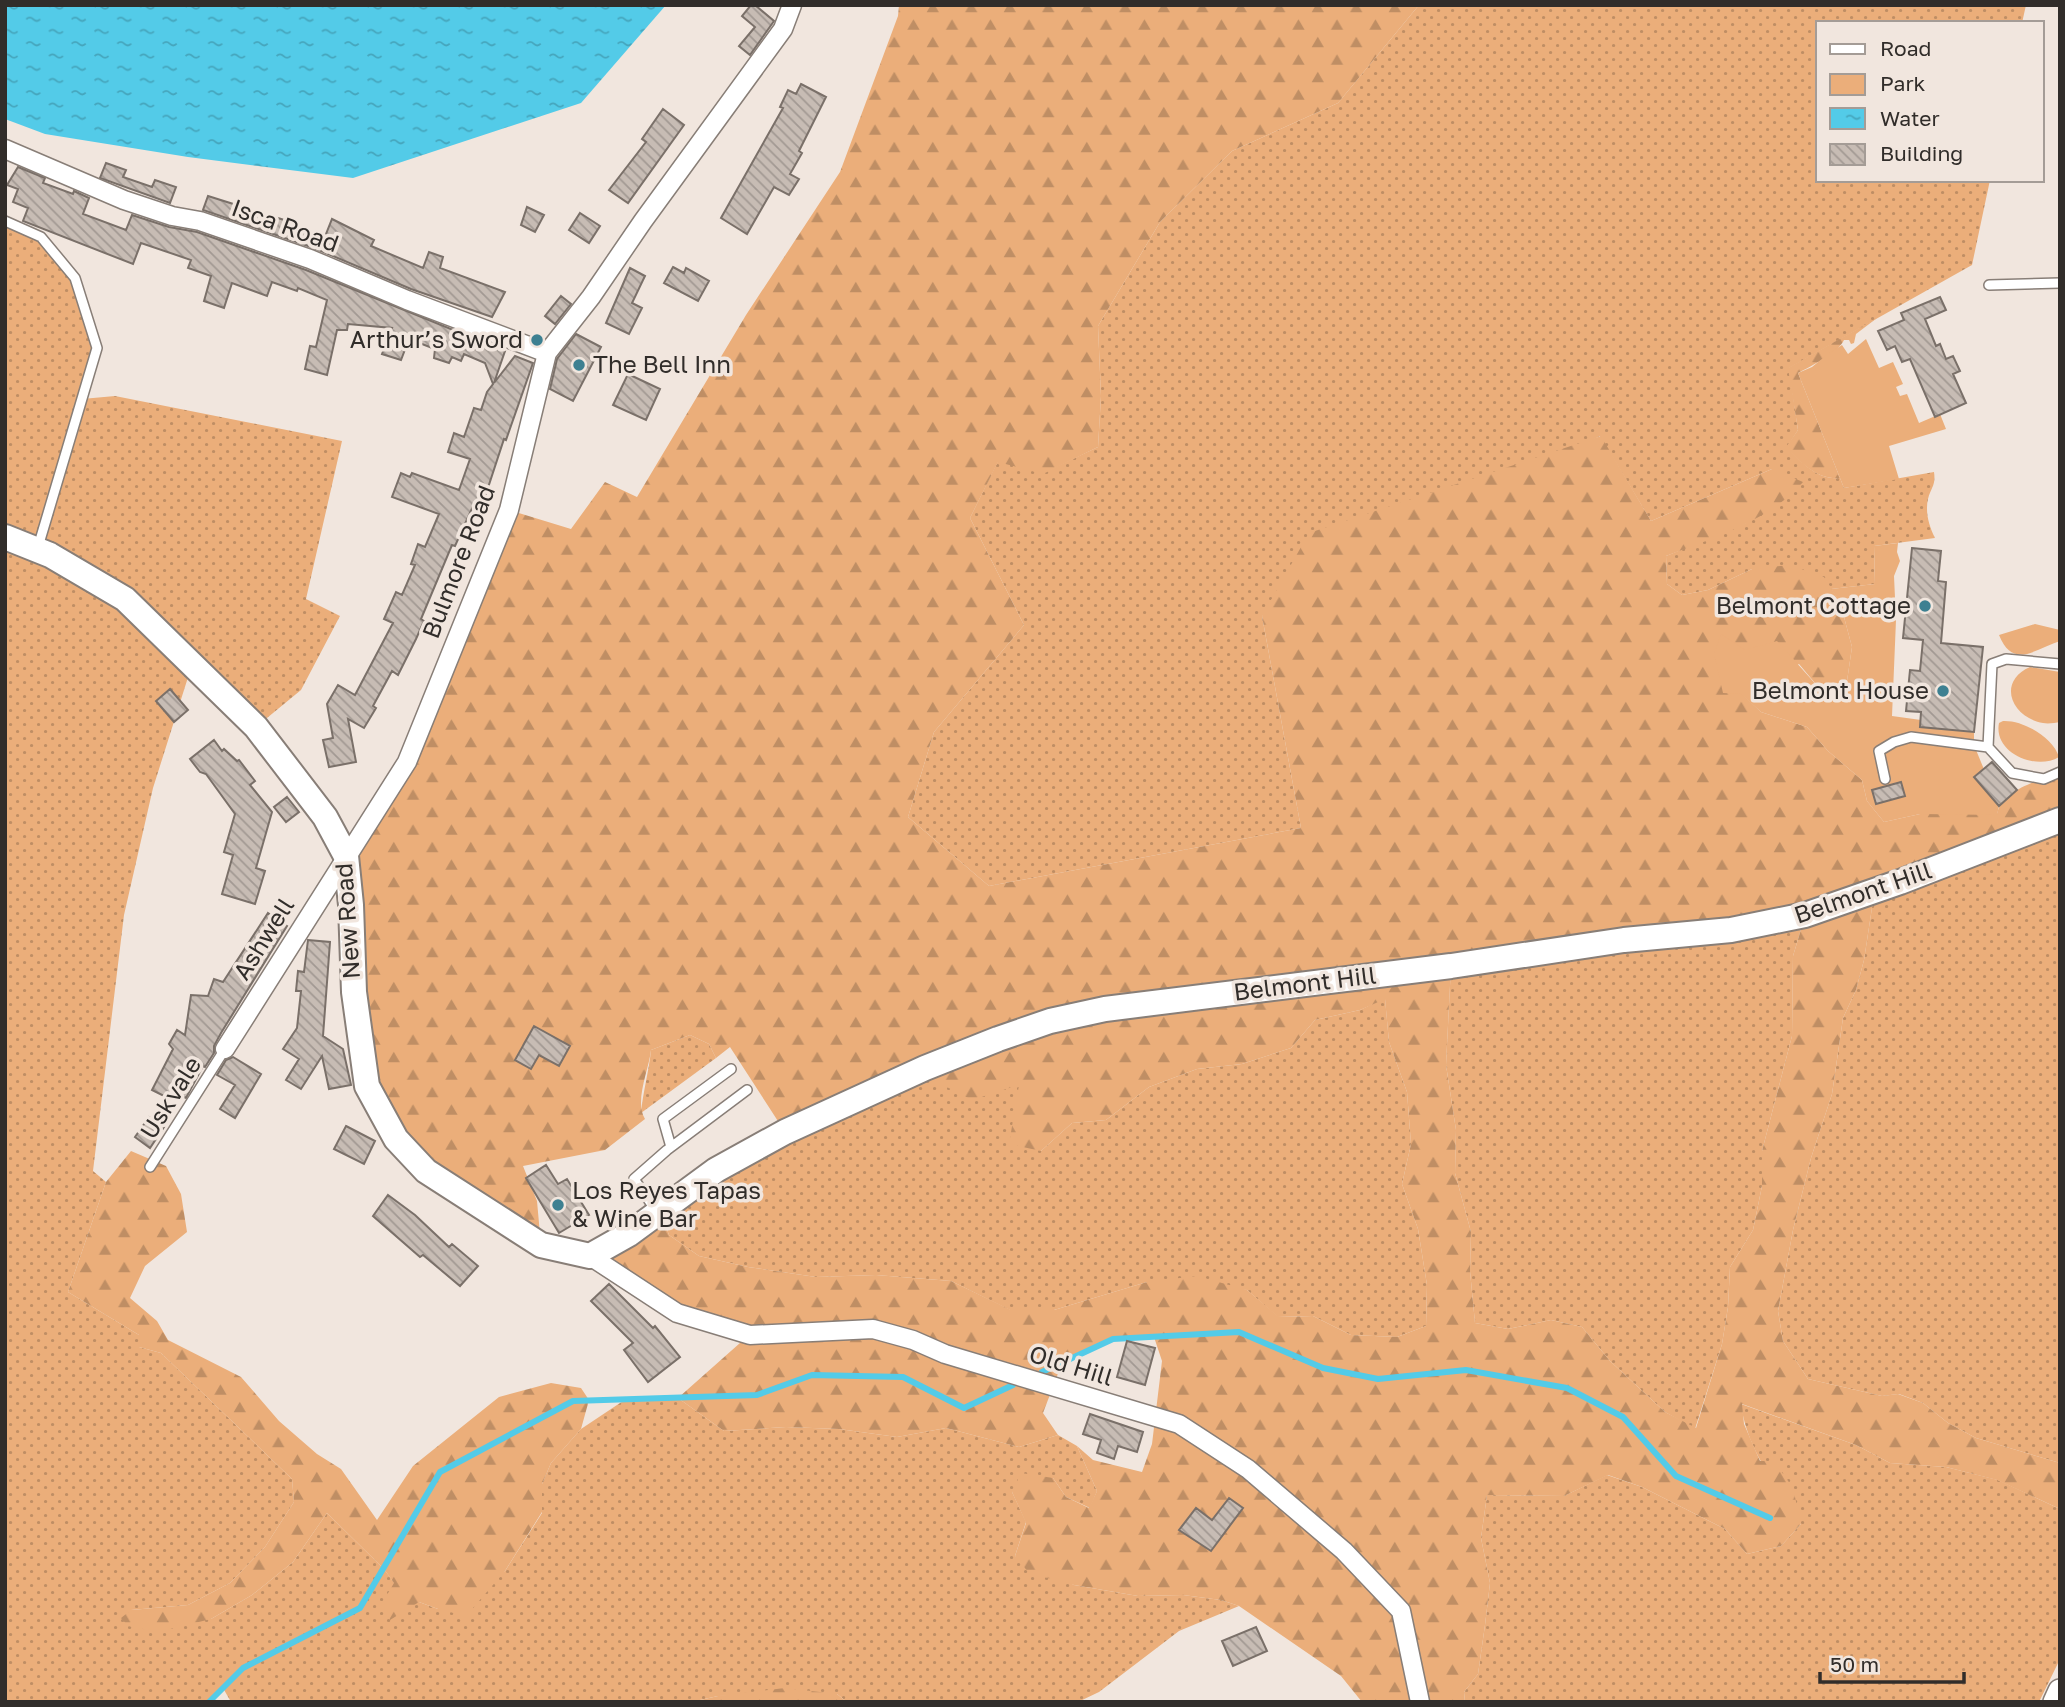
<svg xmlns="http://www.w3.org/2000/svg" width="2065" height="1707" font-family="'Golos Text',sans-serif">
<defs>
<pattern id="grass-dots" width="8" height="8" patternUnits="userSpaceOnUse" patternTransform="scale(1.75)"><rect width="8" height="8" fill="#ebae7a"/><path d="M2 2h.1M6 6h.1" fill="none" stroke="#bf8e64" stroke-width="1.8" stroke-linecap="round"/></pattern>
<pattern id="forest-firs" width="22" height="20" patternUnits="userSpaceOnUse" patternTransform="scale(1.75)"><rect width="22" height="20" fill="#ebae7a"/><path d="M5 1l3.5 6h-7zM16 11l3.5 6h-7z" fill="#bf8e64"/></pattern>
<pattern id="water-ripples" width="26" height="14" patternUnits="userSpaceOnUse" patternTransform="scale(1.75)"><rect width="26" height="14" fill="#53cbe8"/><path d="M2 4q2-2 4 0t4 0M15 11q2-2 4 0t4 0" fill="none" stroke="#45a5bc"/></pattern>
<pattern id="building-back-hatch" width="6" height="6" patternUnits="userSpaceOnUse" patternTransform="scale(1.75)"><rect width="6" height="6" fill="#c7bcb4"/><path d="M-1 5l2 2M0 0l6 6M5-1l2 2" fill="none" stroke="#a29993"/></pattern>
</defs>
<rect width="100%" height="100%" fill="#f1e6de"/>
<!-- grass -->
<path fill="url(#grass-dots)" d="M1419 5H2026L2022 23H1818V180H1990L1972 265 1789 368 1798 430 1787 447C1802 463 1817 480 1840 478L1844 488 1934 472C1936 486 1931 487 1928 499 1925 512 1929 526 1935 538L1874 546 1875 584 1831 589 1823 577 1752 569 1708 590 1682 595 1667 584 1666 556 1746 523 1772 469 1651 521 1600 436 1262 616 1301 828 989 886 908 817 934 732 1024 625 970 518 998 461 1043 473 1098 447 1101 396 1098 326 1160 222 1232 151 1338 103Z
M5 221 41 237 75 278 97 348 82 399 115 396 342 441 306 599 340 616 301 690 256 727 190 671 153 788 124 915 93 1171 106 1182 68 1292 139 1335V1347L161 1353 292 1479 294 1502 265 1547 230 1583 188 1605 131 1610 211 1619 252 1595 293 1562 327 1513 384 1569 395 1584 419 1602 438 1609 505 1571 542 1513V1484L551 1463 581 1429 626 1399 678 1398 724 1431 786 1427 839 1429 897 1437 946 1428 1019 1447 1058 1435 1077 1446 1097 1491 1090 1508 1066 1497 1053 1478 1012 1492 1026 1522 1015 1556 1074 1585 1138 1596 1183 1595 1221 1600 1239 1606 1179 1631 1099 1692 1078 1702H847L837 1694 718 1696 691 1702H231L223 1688 209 1702H5Z
M2060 831V1463L1976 1438 1948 1423 1923 1403 1899 1394 1882 1396 1808 1379 1783 1341 1778 1311 1793 1230 1811 1158 1832 1094 1843 1018 1856 990 1864 960 1873 901Z
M1802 926 1793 956 1792 1036 1762 1151V1186L1753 1230 1730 1267 1728 1307 1722 1344 1695 1429 1665 1412 1610 1361 1582 1327 1551 1320 1508 1329 1475 1323 1470 1271 1471 1232 1455 1173 1456 1130 1446 1065 1451 966Z
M1385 998 1389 1042 1407 1092 1411 1144 1402 1184 1418 1229 1427 1285 1426 1326 1397 1337 1351 1335 1313 1316 1278 1317 1247 1290 1147 1282 1054 1310H1010L951 1281 876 1275 816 1277 748 1267 699 1256 669 1235 661 1212 925 1068 1020 1085 1041 1151 1072 1123 1106 1120 1149 1087 1197 1069 1242 1064 1291 1048 1315 1020 1360 1010Z
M690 1035 709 1044 716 1058 641 1113C643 1091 649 1071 651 1050Z
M1741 1404 1856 1445 1890 1463 1946 1467 1998 1480 2060 1509V1659L2039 1702H1465L1464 1692 1478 1674 1485 1625 1490 1583 1481 1538 1487 1495 1564 1496 1607 1475 1642 1487 1725 1529 1747 1554 1781 1546 1801 1524C1777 1487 1747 1450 1741 1404Z"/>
<!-- forest -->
<path fill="url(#forest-firs)" d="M899 5H1419L1338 103 1232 151 1160 222 1098 326 1101 396 1098 447 1043 474 998 462 970 518 1024 625 934 732 908 817 989 886 1301 828 1262 616 1309 533 1601 436 1651 521 1772 469 1803 482C1770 521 1712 538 1666 556L1667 584 1682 595 1708 590 1752 569 1790 565 1824 577 1840 602 1852 647 1847 681 1820 689 1799 664 1742 694 1761 712 1807 727 1828 751 1862 780 1867 801 1884 822 1920 814H1997C2002 789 2039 781 2060 772V807L1896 872 1804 904 1624 940 1451 966 1446 1065 1456 1130 1455 1173 1471 1232 1470 1271 1475 1323 1508 1329 1551 1320 1582 1327 1610 1361 1665 1412 1696 1428 1722 1344 1728 1307 1730 1267 1753 1230 1762 1186V1151L1792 1036 1793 956 1802 926 1873 901 1864 960 1856 990 1843 1018 1832 1094 1811 1158 1793 1230 1778 1311 1783 1341 1808 1379 1882 1396 1898 1394 1923 1403 1948 1423 1976 1438 2060 1463V1509L1997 1480 1946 1467 1890 1463 1856 1445 1742 1404 1744 1424 1760 1461H1774L1793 1488 1801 1524 1781 1546 1747 1554 1725 1529 1642 1487 1608 1475 1564 1496 1487 1495 1481 1538 1490 1583 1485 1625 1478 1674 1464 1692 1465 1702H1362L1341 1676 1239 1606 1221 1600 1183 1595 1138 1596 1074 1585 1029 1573 1015 1556 1026 1523 1012 1492 1021 1473 1053 1478 1066 1497 1089 1508 1097 1491 1077 1446 1093 1460 1142 1472 1152 1444 1162 1361 1154 1337 1113 1339 1062 1363 1043 1413 1058 1435 1019 1447 946 1428 897 1437 839 1429 786 1427 724 1431 678 1398 749 1335 677 1313 590 1256 661 1212 669 1235 699 1256 748 1267 816 1277 876 1275 951 1281 1011 1310H1054L1147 1282 1197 1276 1247 1290 1279 1317 1313 1316 1351 1335 1397 1337 1426 1326 1427 1285 1418 1229 1402 1184 1411 1144 1407 1092 1389 1042 1385 999 1360 1010 1315 1020 1291 1048 1242 1064 1197 1069 1149 1087 1106 1120 1072 1123 1041 1151 1009 1144 1019 1085 972 1100 941 1084 925 1068 785 1132 730 1047 716 1058 709 1044 690 1035 651 1050C649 1070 634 1101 645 1119L605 1150 523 1166 537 1201 541 1245 426 1171 367 1086 346 856 407 762 509 510 571 529 605 482 637 497 746 315 840 172 898 16Z
M1877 318 1856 334 1854 343 1851 344 1849 340H1844C1839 352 1810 367 1798 373L1840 478C1817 480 1801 463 1786 447L1798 430 1788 368Z
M131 1151 166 1166 181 1194 187 1232 145 1266 130 1298 157 1321 168 1340 241 1377 279 1421 317 1454 341 1469 377 1520 413 1466 499 1397 551 1383 581 1388 589 1400 581 1429 551 1463 542 1484V1512L505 1571 466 1616 438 1609 419 1602 390 1620 384 1600 394 1583 384 1569 327 1513 293 1562 252 1595 211 1619 158 1632 128 1626 121 1618 131 1610 188 1605 230 1583 265 1547 294 1502 292 1479 161 1353 139 1347V1335L68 1292 106 1182Z
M785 1688 837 1694 847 1702H691L718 1696Z"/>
<!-- green -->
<path fill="#ebae7a" d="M1866 339 1879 368 1893 362 1903 384 1896 387 1900 396 1907 394 1919 423 1940 414 1946 429 1889 446 1899 479 1844 488 1798 373 1812 367 1828 354 1842 345 1848 354Z
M1898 543 1897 552 1900 561 1894 576 1896 620 1892 716 1921 720V727L1974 732V745L1999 806 1997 815 1920 814 1884 822 1867 801 1862 780 1828 751 1807 727 1761 712 1741 694 1723 693 1714 654 1721 634 1745 650 1777 641 1820 689 1847 681 1852 647 1840 602 1831 589 1875 584 1874 546Z
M2035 624 2060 630V641C2035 649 2013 670 1999 635Z
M2030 667 2060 672V722C2055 723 2048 724 2043 723 2012 718 1996 682 2030 667Z
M2003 721C2023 720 2053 737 2059 757 2036 771 1993 753 1999 723Z"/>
<!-- water -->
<path fill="url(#water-ripples)" d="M5 5H666L581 103 353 178 188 157 45 134 5 119Z"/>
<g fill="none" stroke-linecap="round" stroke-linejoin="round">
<!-- stream -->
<path stroke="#53cbe8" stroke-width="6" d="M1042 1372 1113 1339 1239 1332 1323 1368 1378 1379 1466 1370 1567 1388 1623 1417 1676 1476 1770 1518
M209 1702 243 1668 360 1608 440 1472 573 1401 757 1395 812 1375 903 1377 964 1408 1013 1385"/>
</g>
<!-- building -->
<path fill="url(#building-back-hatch)" stroke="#7a7069" stroke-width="2" d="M751 5H755L774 21 750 55 739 46 755 27 742 16Z
M801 84 826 97 799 151 802 153 790 174 799 179 789 195 774 187 747 234 721 218 783 108 780 107 788 90 796 94Z
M663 109 684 125 628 203 609 190 646 142 642 139Z
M106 163 126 170 123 177 152 187 155 180 176 187 170 203 100 178Z
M18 167 45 178 43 183 73 194 74 191 89 198 83 214 126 230 132 215 169 227 197 232 306 270 505 351 494 383 515 356 533 363 506 440 504 439 482 506 474 504 455 546 452 545 421 619 424 621 416 639 398 675 392 671 373 706 376 708 364 728 348 719 356 762 329 767 323 740 333 738 327 704 338 685 355 695 393 623 384 619 396 592 402 595 415 565 411 564 418 544 425 547 439 514 392 497 401 473 410 477 412 473 459 490 470 459 448 452 454 433 464 437 474 408 481 410 487 392 493 384 485 363 464 354 461 361 452 357 449 363 434 358 435 349 409 339 401 360 382 354 392 328 348 324 347 330H337L327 375 305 369 310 346 316 347 327 300 298 288 297 291 272 282 267 296 232 283 224 308 204 301 211 276 188 268 191 260 141 243 133 264 23 221 28 208 13 202 18 189 7 185Z
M208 196 297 224 295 229 324 239 332 219 374 240 371 246 423 268 429 252 443 257 440 268 505 292 492 317 411 289 314 248 203 210Z
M527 207 544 215 535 232 521 225Z
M580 213 600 226 589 243 569 230Z
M673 267 684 273 686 268 709 281 698 301 664 283Z
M630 268 645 276 632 303 642 308 629 334 606 323Z
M561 296 571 304 555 324 545 316Z
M1940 297 1946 310 1925 319 1936 346 1940 344 1946 359 1953 356 1960 371 1953 374 1966 403 1935 417 1910 359 1902 362 1895 346 1887 350 1878 331 1904 320 1901 313Z
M576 334 601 347 573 401 550 389 557 359Z
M628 374 660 389 646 420 613 405Z
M1912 548 1941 551 1938 581 1946 582 1941 643 1983 647 1974 732 1920 727 1921 712 1906 711 1910 670 1920 671 1923 640 1903 638Z
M170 689 188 710 174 722 156 701Z
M214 740 222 751 224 749 237 761 239 760 255 781 250 785 272 812 256 868 265 871 255 904 222 894 233 855 224 852 235 814 206 774 200 772 190 759Z
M1992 762 2017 790 1999 806 1974 777Z
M1901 782 1905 796 1876 804 1872 790Z
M287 797 299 812 286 822 274 807Z
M268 913 287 926 221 1033 214 1046V1053L205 1067 203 1066 186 1098 174 1092 170 1099 152 1090 173 1049 169 1044 177 1030 185 1035 191 995 208 996 214 979 223 982Z
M308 940 330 942 323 1036 343 1049 351 1085 329 1089 322 1056 301 1089 286 1080 299 1059 283 1049 297 1028 301 991H296L298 971 304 972Z
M534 1026 570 1046 559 1066 539 1055 531 1069 515 1060Z
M233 1057 261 1074 235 1118 220 1109 235 1085 217 1075 226 1060Z
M149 1117 164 1127 150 1148 135 1137Z
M346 1126 375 1141 364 1164 334 1149Z
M546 1165 558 1184 567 1179 589 1215 559 1233 526 1178Z
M388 1195 415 1215 449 1247 452 1244 478 1266 460 1286 423 1255 420 1257 373 1216Z
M609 1284 653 1328 655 1326 680 1357 648 1382 624 1350 633 1343 591 1301Z
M1127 1341 1155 1348 1145 1385 1117 1377Z
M1090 1414 1143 1432 1137 1452 1118 1446 1114 1459 1097 1453 1101 1440 1083 1434Z
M1229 1498 1243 1508 1211 1551 1179 1530 1196 1508 1212 1520Z
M1256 1627 1267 1651 1233 1666 1222 1641Z"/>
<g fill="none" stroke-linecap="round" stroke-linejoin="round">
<defs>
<path id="service" d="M5 221 41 237 75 278 97 348 38 547
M1989 285 2060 283
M2060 664 2006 659 1992 664 1988 747 2012 773 2044 779 2060 772
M1885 779 1879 751 1894 742 1911 737 1988 747
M671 1147 663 1119 731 1069
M150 1167 225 1049
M657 1212 634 1179 667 1150 747 1090"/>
<path id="minor" d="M5 149 124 200 172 216 200 221 310 259 407 300 547 353
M225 1049 407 762 509 510 547 353 591 297 643 221 783 29 792 5
M590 1256 677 1313 750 1335 873 1329 913 1340 945 1354 1179 1424 1248 1469 1344 1551 1401 1611 1420 1702"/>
<path id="tertiary" d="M2055 1702 2060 1691"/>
<path id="secondary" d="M5 537 50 555 125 599 256 727 325 817 346 856 351 905 354 992 367 1086 396 1139 426 1171 541 1245 590 1256 629 1234 716 1170 785 1132 925 1068 998 1039 1050 1021 1105 1009 1451 966 1624 940 1731 930 1805 915 1900 882 2060 820"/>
</defs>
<!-- service casing -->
<use href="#service" stroke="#887e77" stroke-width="12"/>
<!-- minor casing -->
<use href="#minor" stroke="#887e77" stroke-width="21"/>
<!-- tertiary casing -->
<use href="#tertiary" stroke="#887e77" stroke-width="26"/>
<!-- secondary casing -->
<use href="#secondary" stroke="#887e77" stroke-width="28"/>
<!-- service -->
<use href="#service" stroke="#fff" stroke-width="9"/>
<!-- minor -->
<use href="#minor" stroke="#fff" stroke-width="18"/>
<!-- tertiary -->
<use href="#tertiary" stroke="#fff" stroke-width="23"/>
<!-- secondary -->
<use href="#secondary" stroke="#fff" stroke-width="24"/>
</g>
<!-- markers -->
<g fill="#3d8091" stroke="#f1e6de" stroke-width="2.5">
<circle cx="537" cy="340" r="7"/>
<circle cx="579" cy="365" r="7"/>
<circle cx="1925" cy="606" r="7"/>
<circle cx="1943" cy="691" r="7"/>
<circle cx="558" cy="1205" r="7"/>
</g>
<g text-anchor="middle" stroke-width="7" stroke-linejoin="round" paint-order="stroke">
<!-- street labels -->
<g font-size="24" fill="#312d2a" stroke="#f1e6de">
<text transform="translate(285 226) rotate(20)" y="8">Isca Road</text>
<text transform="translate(459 562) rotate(-69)" y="8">Bulmore Road</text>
<text transform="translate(1863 893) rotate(-19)" y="8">Belmont Hill</text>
<text transform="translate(348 921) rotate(-94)" y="8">New Road</text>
<text transform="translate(264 939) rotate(-58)" y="8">Ashwell</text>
<text transform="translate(1305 984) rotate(-7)" y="8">Belmont Hill</text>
<text transform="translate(171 1098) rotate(-58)" y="8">Uskvale</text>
<text transform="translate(1071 1366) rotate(17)" y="8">Old Hill</text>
</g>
<!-- poi labels -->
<g font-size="24" fill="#312d2a" stroke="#f1e6de" text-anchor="end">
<text x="523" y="348">Arthur’s Sword</text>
<text x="593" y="373" text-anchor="start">The Bell Inn</text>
<text x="1911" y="614">Belmont Cottage</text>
<text x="1929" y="699">Belmont House</text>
<text x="572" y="1199" text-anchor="start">Los Reyes Tapas<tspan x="572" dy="28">&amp; Wine Bar</tspan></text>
</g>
</g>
<!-- border -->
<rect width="2065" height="1707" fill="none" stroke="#312d2a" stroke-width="14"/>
<!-- legend -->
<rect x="1816" y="21" width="228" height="161" fill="#f1e6de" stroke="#a49c96" stroke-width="2"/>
<rect x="1830" y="44" width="35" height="10" fill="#ffffff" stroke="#a49c96" stroke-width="2"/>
<text x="1880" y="56" font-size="21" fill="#312d2a">Road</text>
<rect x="1830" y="74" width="35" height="21" fill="#ebae7a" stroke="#a49c96" stroke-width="2"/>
<text x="1880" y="91" font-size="21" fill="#312d2a">Park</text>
<rect x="1830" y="108" width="35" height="21" fill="url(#water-ripples)" stroke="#a49c96" stroke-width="2"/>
<text x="1880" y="126" font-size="21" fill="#312d2a">Water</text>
<rect x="1830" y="144" width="35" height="21" fill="url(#building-back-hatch)" stroke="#a49c96" stroke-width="2"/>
<text x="1880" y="161" font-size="21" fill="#312d2a">Building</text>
<!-- scale -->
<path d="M1820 1672v10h144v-10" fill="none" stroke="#312d2a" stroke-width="3.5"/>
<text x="1830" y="1672" font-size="21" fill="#312d2a" stroke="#f1e6de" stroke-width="5" paint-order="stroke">50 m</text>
</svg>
